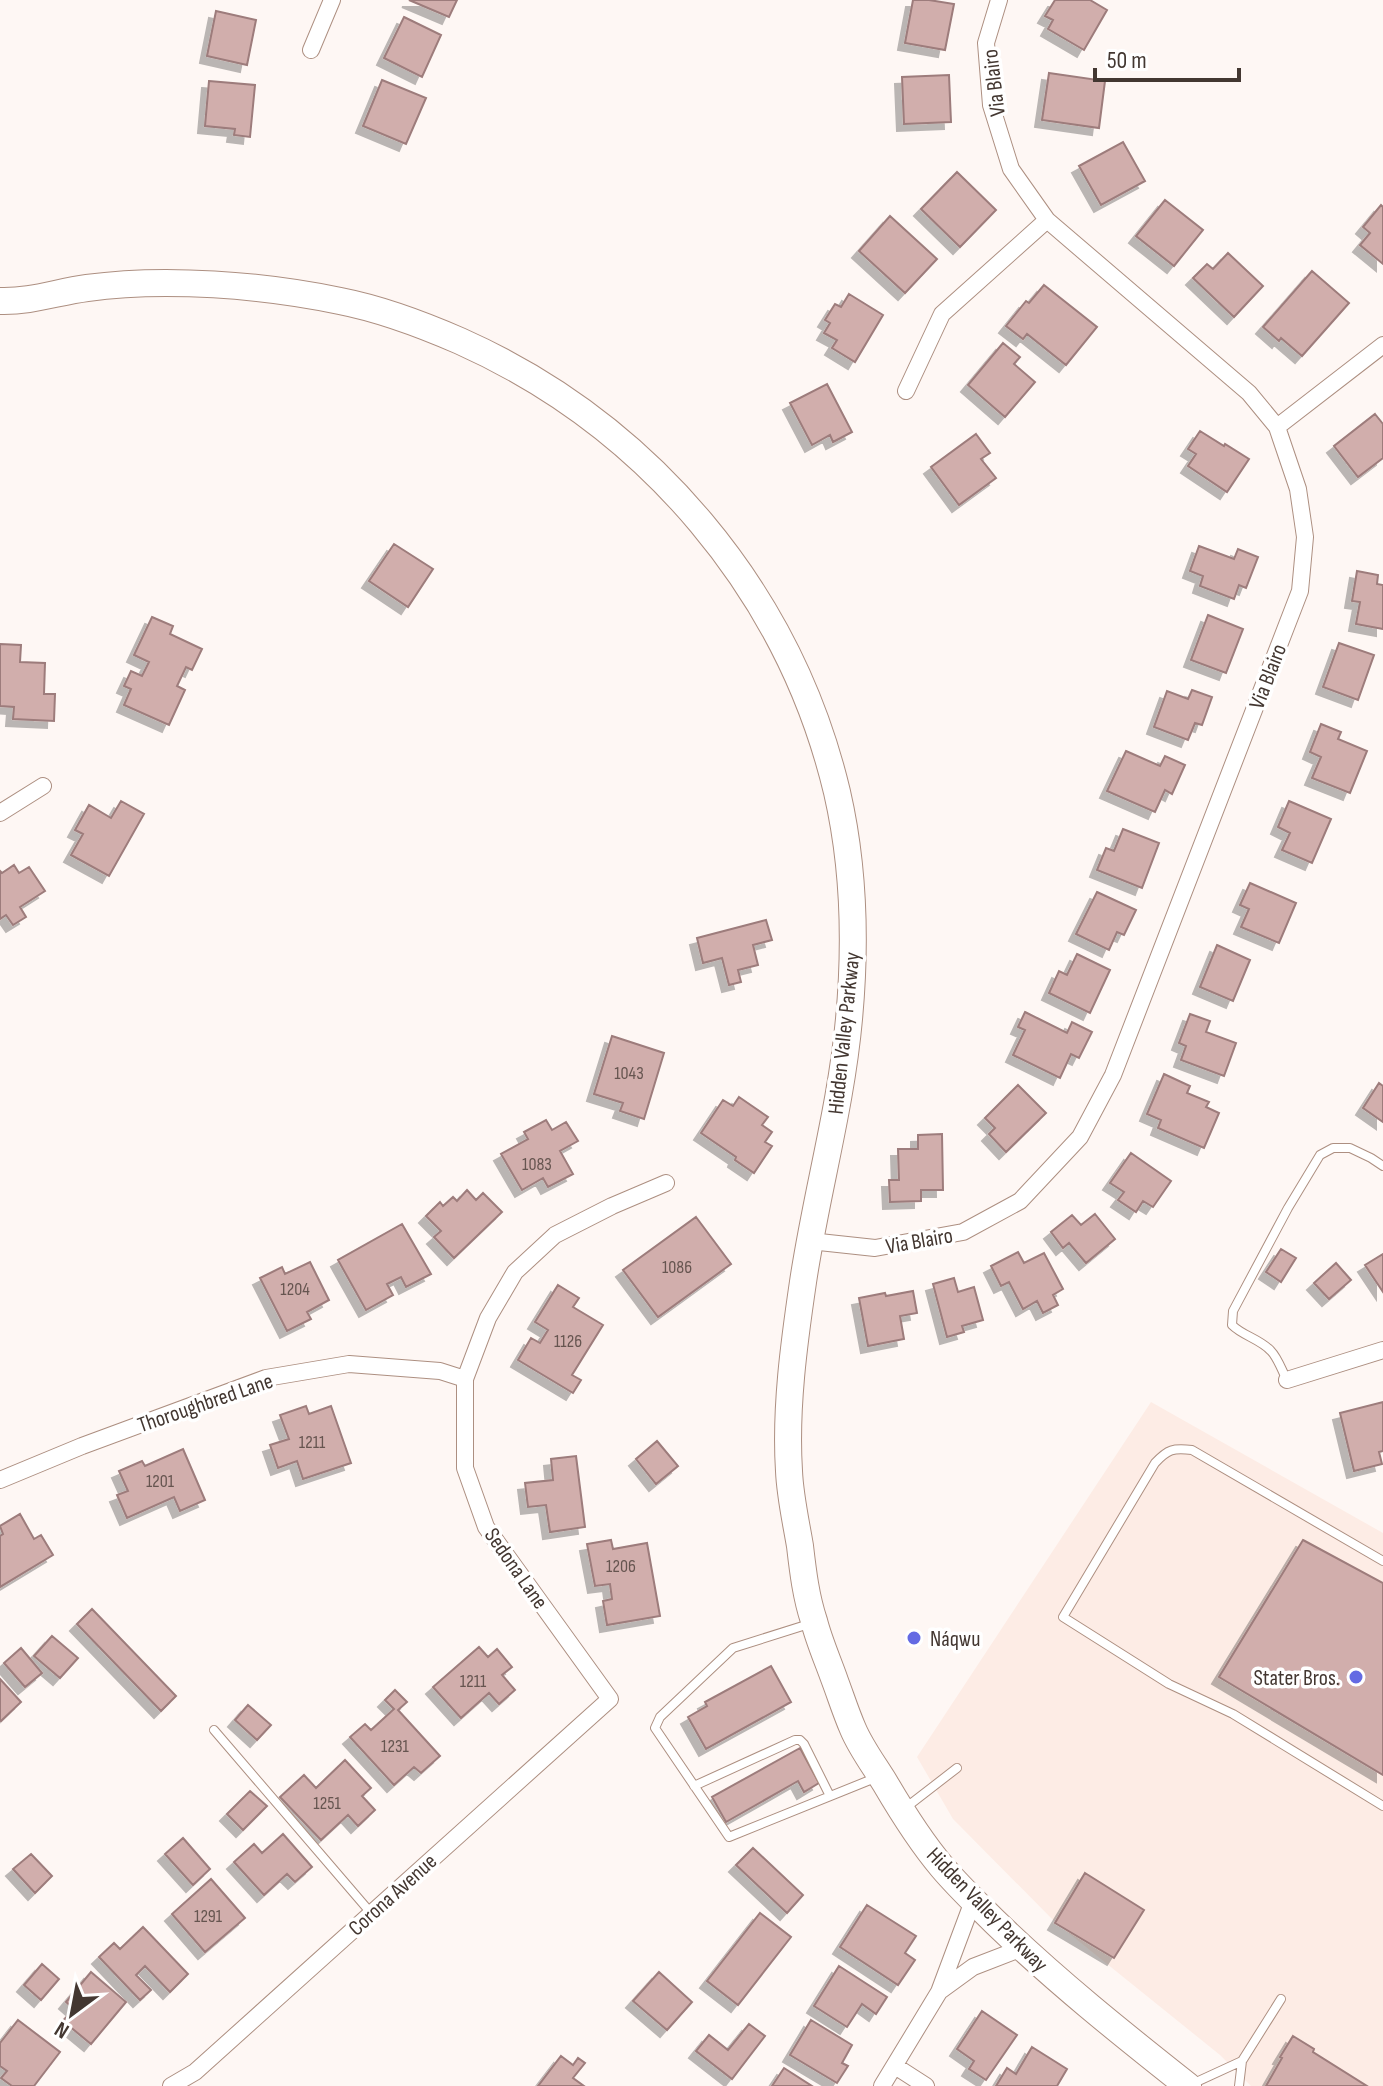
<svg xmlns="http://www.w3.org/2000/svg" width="1383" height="2086" font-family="'Sofia Sans Condensed',sans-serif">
<defs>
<filter id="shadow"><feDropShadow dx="-7" dy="7" stdDeviation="0" flood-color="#0004"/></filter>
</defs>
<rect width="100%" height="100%" fill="#fef7f4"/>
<!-- built -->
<path fill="#fdece5" d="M1151 1402 1383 1533V2086H1251L1220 2055 1055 1922 953 1819 917 1757Z"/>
<!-- building -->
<path fill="#d1aeac" stroke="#9d7c7b" stroke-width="2" filter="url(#shadow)" d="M409 0H457L449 17Z
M913 0H929L954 4 945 50 905 43Z
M1055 0H1090L1107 10 1084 50 1048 29 1053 20 1045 16Z
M216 11 256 20 247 65 207 56Z
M404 17 441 35 422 77 384 58Z
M1049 73 1105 81 1099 128 1042 120Z
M949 75 951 122 904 124 902 77Z
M382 80 426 98 406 144 363 126Z
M209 81 255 85 250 137 234 135 235 129 205 126Z
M1123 142 1145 181 1101 205 1079 166Z
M957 172 996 210 960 247 921 209Z
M1165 200 1203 230 1174 266 1136 236Z
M1381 205 1383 207V264L1360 245 1370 233 1363 227Z
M890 216 937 259 905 293 859 251Z
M1228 253 1263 286 1234 317 1193 278 1207 264 1213 269Z
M1312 271 1349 303 1302 356 1281 338 1279 341 1263 327Z
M1044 285 1097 327 1066 365 1027 334 1023 339 1006 326 1026 301 1029 303Z
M849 294 883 315 855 362 832 348 837 340 824 333 830 323 825 320 835 304 841 307Z
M1003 343 1020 357 1014 364 1035 382 1005 417 968 385Z
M827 384 852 432 833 442 830 435 812 445 790 403Z
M1375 414 1383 424V458L1358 477 1334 446Z
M1200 431 1224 446 1225 444 1249 459 1227 492 1188 466 1196 454 1188 449Z
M976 434 990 453 981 459 996 478 959 505 931 467Z
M394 544 433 569 408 607 369 581Z
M1199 546 1234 559 1238 549 1258 557 1246 588 1239 585 1234 599 1200 586 1203 576 1190 571Z
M1357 571 1378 575 1377 584 1383 585V629L1356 624 1360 602 1352 601Z
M1208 615 1243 629 1226 673 1191 660Z
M152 617 173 626 170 634 202 649 192 670 186 667 177 686 185 690 169 725 124 705 131 689 124 686 131 671 142 676 149 662 134 655Z
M1339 643 1374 655 1358 700 1323 687Z
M0 644 21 645 20 662 45 663 44 694H55L54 721 13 719 14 707 0 706Z
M1192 690 1212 697 1202 725 1195 723 1188 740 1154 727 1167 691 1188 699Z
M1321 724 1341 732 1338 739 1367 751 1350 793 1312 778 1321 757 1310 752Z
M1126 751 1160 766 1165 756 1185 765 1172 794 1165 790 1155 812 1107 791Z
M121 801 144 814 109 876 71 855 83 834 75 830 89 805 111 818Z
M1289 801 1331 819 1312 863 1282 850 1290 833 1278 827Z
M1123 829 1159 843 1142 888 1097 870 1106 848 1114 851Z
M14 865 19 873 29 867 45 891 20 907 26 917 13 925 6 915 0 919V871L2 873Z
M1250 883 1296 903 1279 943 1241 927 1249 909 1240 905Z
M1097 892 1136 910 1124 935 1117 932 1109 950 1076 934Z
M766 920 772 940 753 945 758 965 738 970 741 982 729 985 722 958 703 963 697 938Z
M1217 945 1250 960 1233 1001 1200 987Z
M1077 954 1110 970 1090 1013 1049 993 1059 971 1067 975Z
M1025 1012 1067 1033 1072 1022 1092 1032 1079 1058 1071 1054 1060 1078 1013 1055 1025 1030 1018 1027Z
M1190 1014 1210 1021 1206 1032 1236 1043 1224 1076 1181 1060 1186 1046 1179 1043Z
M612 1036 664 1053 644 1119 620 1111 623 1103 594 1094Z
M1164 1074 1190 1086 1187 1093 1209 1102 1206 1107 1219 1113 1204 1148 1158 1128 1161 1120 1147 1114Z
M1379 1083 1383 1086V1122L1363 1108Z
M1018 1085 1046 1113 1006 1152 989 1134 995 1128 985 1118Z
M739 1097 768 1117 762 1125 772 1132 765 1142 772 1146 754 1173 735 1160 736 1157 701 1133 723 1100 733 1106Z
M546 1120 552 1130 566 1122 578 1141 560 1151 573 1174 548 1187 543 1178 522 1190 501 1154 528 1139 524 1132Z
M942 1134 943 1190H921V1201L890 1202 889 1180H899L898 1149H918V1135Z
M1131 1153 1171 1181 1153 1207 1143 1201 1136 1212 1118 1200 1124 1192 1110 1183Z
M467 1190 476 1200 483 1193 502 1212 454 1258 434 1237 441 1231 426 1216 440 1202 443 1206 453 1197 457 1201Z
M1095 1214 1115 1239 1086 1263 1069 1243 1063 1248 1051 1232 1072 1215 1081 1225Z
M696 1217 731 1264 658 1317 623 1270Z
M402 1224 431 1274 406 1287 401 1277 387 1284 393 1295 366 1310 338 1260Z
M1281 1249 1296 1258 1281 1282 1266 1272Z
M1018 1252 1024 1263 1044 1253 1063 1289 1053 1295 1058 1305 1043 1313 1037 1301 1023 1309 1009 1282 1001 1286 991 1266Z
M1383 1254V1292L1365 1265Z
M310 1262 329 1300 307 1312 311 1319 287 1331 260 1278 282 1267 285 1274Z
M1336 1263 1351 1280 1329 1299 1314 1283Z
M954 1278 958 1292 974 1287 983 1320 962 1326 964 1332 947 1337 933 1284Z
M558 1285 579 1298 573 1307 603 1325 572 1375 581 1380 573 1393 518 1360 531 1338 540 1343 548 1330 535 1322Z
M913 1291 917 1313 900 1316 904 1339 868 1346 859 1298 885 1293 886 1296Z
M1383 1402V1451L1379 1452 1382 1464 1354 1471 1340 1413Z
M306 1406 309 1414 331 1406 351 1463 303 1479 297 1461 278 1468 270 1445 289 1439 280 1415Z
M657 1441 678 1466 656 1484 636 1459Z
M183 1449 205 1500 180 1511 174 1497 127 1518 117 1495 128 1491 119 1471 142 1461 145 1466Z
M576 1456 585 1527 550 1532 546 1505 528 1507 525 1483 553 1480 551 1459Z
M20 1514 34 1539 41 1535 53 1555 0 1587V1536L3 1534 0 1526Z
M611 1540 613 1549 647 1543 660 1616 607 1625 603 1601 612 1599 610 1584 595 1586 587 1544Z
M1303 1540 1383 1583V1775L1219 1677Z
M92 1609 176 1696 161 1711 77 1624Z
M52 1636 78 1658 60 1678 34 1656Z
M479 1647 488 1657 497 1649 512 1667 502 1675 515 1690 499 1704 489 1693 461 1718 433 1687Z
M21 1648 42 1673 25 1687 4 1663Z
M771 1666 791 1702 706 1749 688 1717 707 1706 705 1702Z
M0 1679 21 1702 1 1721 0 1720Z
M395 1690 407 1702 398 1710 440 1756 421 1773 414 1767 394 1785 350 1737 365 1724 371 1730 394 1709 385 1700Z
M248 1705 271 1725 257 1740 235 1720Z
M800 1748 819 1783 804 1792 798 1781 726 1822 712 1797Z
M345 1760 371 1788 362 1796 375 1810 358 1826 348 1815 321 1840 280 1797 304 1775 316 1788Z
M250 1791 267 1806 243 1830 227 1814Z
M283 1834 312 1867 295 1882 287 1874 264 1895 234 1862 254 1844 262 1853Z
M183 1838 210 1869 193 1885 165 1854Z
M753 1848 803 1895 787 1913 736 1865Z
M31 1854 52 1876 35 1893 13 1869Z
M1085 1873 1144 1910 1114 1958 1055 1923Z
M211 1879 245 1918 205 1952 172 1914Z
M867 1905 916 1936 905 1953 915 1960 898 1985 840 1947Z
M760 1913 791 1937 738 2005 707 1981Z
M143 1927 188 1974 170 1992 145 1966 136 1975 151 1990 140 2000 99 1957 114 1943 120 1949Z
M42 1964 59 1979 41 2000 24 1985Z
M839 1966 887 1997 876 2014 862 2004 847 2027 814 2006Z
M91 1972 126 2002 91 2044 63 2021 74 2009 66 2002Z
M659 1972 692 2002 667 2030 633 2001Z
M982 2011 1017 2035 986 2080 969 2069 974 2061 957 2049Z
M18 2020 60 2052 34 2086H12L1 2078 7 2071 0 2066V2043Z
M811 2020 852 2045 842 2063 848 2066 837 2083 790 2055Z
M749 2024 765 2036 732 2079 696 2051 709 2035 728 2050Z
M1293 2036 1314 2049 1313 2052 1367 2086H1266L1282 2058 1280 2057Z
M1032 2047 1067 2069 1057 2086H996L1007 2068 1016 2074Z
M561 2056 573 2065 578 2058 585 2063 573 2078 584 2086H538Z
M784 2068 812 2086H772Z"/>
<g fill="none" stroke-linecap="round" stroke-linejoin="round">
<defs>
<path id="service" d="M1287 1380C1282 1371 1278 1358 1271 1351 1260 1339 1243 1336 1232 1325L1233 1311 1288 1208 1320 1155 1333 1148H1350L1371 1158 1383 1166
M1383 1561 1192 1450C1173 1448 1168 1449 1155 1463L1063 1617 1169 1684 1233 1714 1383 1806
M809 1624 733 1648 660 1717 655 1728 729 1837 875 1778
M214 1730 371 1913
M694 1786 795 1740H800L804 1744 830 1796
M904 1809 957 1768
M1192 2084 1242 2061
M1239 2086 1242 2061 1281 1999"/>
<path id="minor" d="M311 50 332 0
M906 391 942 314 1047 220
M1277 427 1383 345
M0 813 43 786
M810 1241 875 1248 963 1232 1020 1201 1080 1137 1113 1075 1300 591 1305 537 1298 489 1277 427 1249 393 1047 220 1011 169 991 105 986 43 999 0
M1287 1380 1383 1350
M0 1480 82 1446 266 1378 349 1364 440 1371 465 1379
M940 1991 973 1967 1022 1948
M895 2066 926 2086
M171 2086 195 2072 610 1699 486 1527 465 1468V1379L488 1318 515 1272 555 1235 612 1206 666 1183
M882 2086 939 1992 973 1901"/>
<path id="primary" d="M0 301C31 302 57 292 87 288 165 277 263 285 340 301 381 309 421 324 460 341 648 425 789 591 837 792 854 866 856 944 849 1019 841 1108 816 1194 803 1282 794 1343 785 1409 789 1471 790 1496 796 1522 800 1546 803 1572 806 1597 814 1621 819 1641 828 1661 835 1681 841 1697 846 1713 853 1729 861 1748 874 1765 885 1783 902 1812 920 1841 942 1867 958 1886 977 1904 995 1922 1056 1981 1121 2033 1188 2086"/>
</defs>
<!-- service casing -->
<use href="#service" stroke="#ad8f81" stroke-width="10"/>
<!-- minor casing -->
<use href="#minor" stroke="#ad8f81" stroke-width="18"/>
<!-- primary casing -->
<use href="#primary" stroke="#ad8f81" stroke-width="28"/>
<!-- service -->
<use href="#service" stroke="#fff" stroke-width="8"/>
<!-- minor -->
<use href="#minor" stroke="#fff" stroke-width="16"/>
<!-- primary -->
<use href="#primary" stroke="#fff" stroke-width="26"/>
</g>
<!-- markers -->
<g fill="#646ae3" stroke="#fff" stroke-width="3">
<circle cx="914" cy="1638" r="8"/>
<circle cx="1356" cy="1677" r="8"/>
</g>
<g text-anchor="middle" stroke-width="7" stroke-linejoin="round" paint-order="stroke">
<!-- number labels -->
<g font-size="18" fill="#665550">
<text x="629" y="1079">1043</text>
<text x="537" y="1170">1083</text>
<text x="677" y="1273">1086</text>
<text x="295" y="1295">1204</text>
<text x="568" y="1347">1126</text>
<text x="312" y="1448">1211</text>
<text x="160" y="1487">1201</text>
<text x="621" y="1572">1206</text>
<text x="473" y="1687">1211</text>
<text x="395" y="1752">1231</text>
<text x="327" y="1809">1251</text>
<text x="208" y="1922">1291</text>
</g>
<!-- street labels -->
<g font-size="22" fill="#433731" stroke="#fff">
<text transform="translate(993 83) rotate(-97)" y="8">Via Blairo</text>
<text transform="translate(1267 676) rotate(-69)" y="8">Via Blairo</text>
<text transform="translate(843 1033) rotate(-84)" y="8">Hidden Valley Parkway</text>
<text transform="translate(919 1240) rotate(-10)" y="8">Via Blairo</text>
<text transform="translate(205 1402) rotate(-19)" y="8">Thoroughbred Lane</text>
<text transform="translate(517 1568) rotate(55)" y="8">Sedona Lane</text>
<text transform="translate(392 1894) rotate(-42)" y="8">Corona Avenue</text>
<text transform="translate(988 1909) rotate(46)" y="8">Hidden Valley Parkway</text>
</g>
<!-- poi labels -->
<g font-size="22" fill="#433731" stroke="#fff" text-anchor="start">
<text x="930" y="1646">Náqwu</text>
<text x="1340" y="1685" text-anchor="end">Stater Bros.</text>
</g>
</g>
<!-- north arrow -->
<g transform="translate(72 2014) rotate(212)" stroke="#ffffff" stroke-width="6" paint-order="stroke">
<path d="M0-6L14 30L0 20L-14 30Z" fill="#433731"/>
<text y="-12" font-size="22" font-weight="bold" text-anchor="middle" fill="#433731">N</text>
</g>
<!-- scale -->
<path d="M1095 68v12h144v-12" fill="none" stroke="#433731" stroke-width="4"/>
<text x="1107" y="68" font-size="24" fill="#433731" stroke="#ffffff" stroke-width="6" paint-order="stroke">50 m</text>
</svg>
